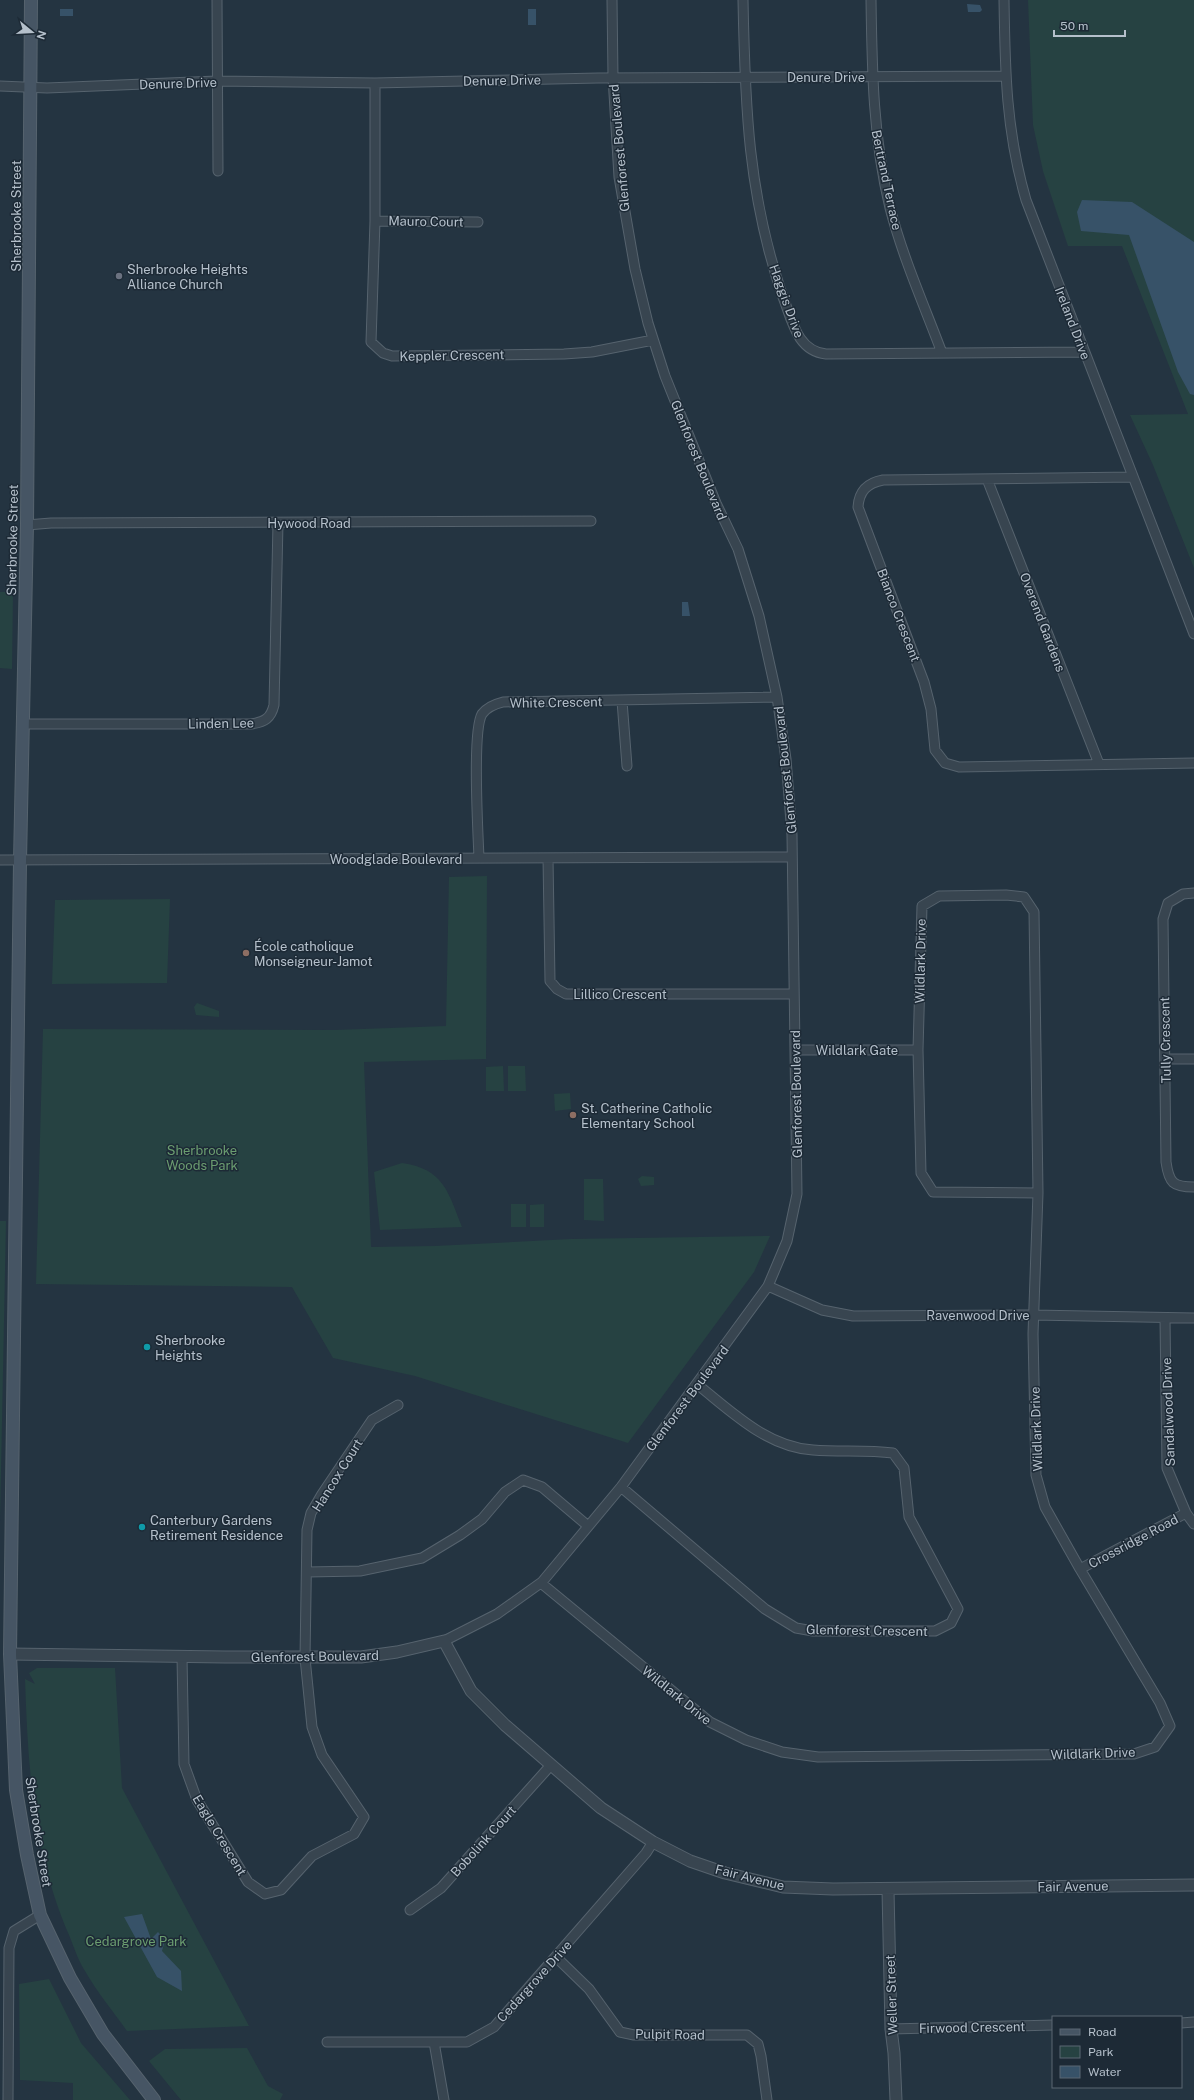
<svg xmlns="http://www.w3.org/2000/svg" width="1194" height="2100" font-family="'Public Sans',sans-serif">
<rect width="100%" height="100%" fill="#243441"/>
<!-- green -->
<path fill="#264242" d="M1028 0H1194V568L1153 465 1130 415 1188 414 1122 246H1068L1043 171 1033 125Z
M0 592H13L12 669 0 668Z
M487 876 486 1059 364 1062 371 1247 435 1246 571 1239 770 1236 754 1272 628 1443 415 1376 333 1358 292 1287 36 1284 43 1029 335 1030 446 1026 449 877Z
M170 899 167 983 52 984 55 900Z
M197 1003 219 1011V1017L196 1015 194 1007Z
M503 1066 504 1091H486V1067Z
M508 1066H525L526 1091H508Z
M570 1093 571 1109 555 1111 554 1094Z
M402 1163C444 1169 448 1192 462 1227L380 1230 374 1172Z
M642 1176 654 1177V1185L641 1186 638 1179Z
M584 1179H603L604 1221 584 1220Z
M511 1204H526V1227H511Z
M544 1204V1227H530V1205Z
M0 1221H6L0 1522Z
M37 1668H115L122 1788 249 2026 127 2031C113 2011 97 1992 85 1971 78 1960 74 1947 69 1935 33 1851 28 1769 25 1679L35 1684 29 1673Z
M49 1979 81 2043 130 2100H73V2083L20 2080 19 1984Z
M247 2048 268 2086 283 2094 280 2100H181L149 2061 165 2049Z"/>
<!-- water -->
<path fill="#375268" d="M967 4 980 5 982 10 980 12H968Z
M60 9H73V16H60Z
M528 9H536V25H528Z
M1082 200 1132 202 1194 242V395L1190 394 1178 372 1129 235 1081 231 1077 212Z
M682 602H688L690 616H682Z
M142 1914 151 1939 158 1932 165 1940 162 1951 181 1971 182 1991 157 1977 124 1917Z"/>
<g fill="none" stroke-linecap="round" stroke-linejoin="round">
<defs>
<path id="minor" d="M217 0 218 171
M743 0C745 106 748 196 783 297 792 320 797 351 826 354L1084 352
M871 0C872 70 873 139 890 208 903 258 924 305 942 353
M1004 0C1005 71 1006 131 1026 200L1194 634
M375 83V221L371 342 383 353 392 356 564 354 592 352 653 340
M0 86 47 88 217 81 375 83 598 78 1005 76
M375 221 478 222
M1133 477 883 480C867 483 859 491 858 507L924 682 931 709 935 750 945 763 959 767 1194 763
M987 479 1099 764
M27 525 51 523 591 521
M622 701 627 766
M22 724H251C265 722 271 718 274 705L278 523
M479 858C478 832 472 731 482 714 487 707 495 704 503 702L777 697
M548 858 550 981 557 989 566 994H794
M0 860 792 857
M1194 893 1183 894 1168 903 1163 919 1166 1162C1169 1183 1173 1187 1194 1187
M795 1050H918
M1165 1059H1194
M768 1286 822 1310 853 1316 1033 1315 1194 1318
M1165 1319 1167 1468 1186 1513 1194 1524
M621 1487 765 1609 796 1628 813 1631H935L951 1623 958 1609 909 1517 904 1468 893 1453C866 1450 840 1452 813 1450 767 1447 732 1412 698 1385
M1080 1569 1186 1513
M307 1572 360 1571 422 1558 460 1535 482 1519 505 1492 523 1480 542 1487 588 1526
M541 1583 710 1722 746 1740 782 1752 818 1757 1134 1754 1155 1747 1170 1726 1160 1703 1080 1569 1045 1507 1036 1475 1033 1334 1038 1193 1034 912 1024 897 1006 895 939 896 922 906 918 1050 921 1173 933 1192 1038 1193
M444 1641 497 1614 542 1582 621 1487 768 1286 787 1241 797 1194 792 835 786 759 777 697 759 616 738 549 716 503 665 376 648 323 635 269 619 177 613 77 612 0
M182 1657 184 1764 197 1800 222 1840 248 1882 265 1894 281 1890 312 1856 354 1834 364 1817 322 1755 312 1727 305 1658 307 1530 311 1513 322 1494 372 1420 398 1405
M410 1910 441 1888 551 1765
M556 1957 589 1989 620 2032 634 2035H747L758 2044 761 2056 767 2100
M1181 2023 1194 2022
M891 2029 1053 2025
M327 2042H467L494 2027 646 1853 653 1842
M434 2042 444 2100
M8 2100 9 1948 14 1931 40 1915"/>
<path id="tertiary" d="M10 1654 225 1657H361L397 1652 444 1641 471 1691 505 1725 601 1808 653 1842 690 1861 725 1873 783 1887 833 1889 1194 1885
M888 1890 891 2029 894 2053 896 2100"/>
<path id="secondary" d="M31 0 27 525 20 861 10 1654 16 1790 27 1855 40 1915 70 1978 103 2034 154 2100"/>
</defs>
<!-- minor casing -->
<use href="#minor" stroke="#56636e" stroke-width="11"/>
<!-- tertiary casing -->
<use href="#tertiary" stroke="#56636e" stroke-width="13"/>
<!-- secondary casing -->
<use href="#secondary" stroke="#56636e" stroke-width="14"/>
<!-- minor -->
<use href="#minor" stroke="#384550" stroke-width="9"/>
<!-- tertiary -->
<use href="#tertiary" stroke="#384550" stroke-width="11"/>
<!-- secondary -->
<use href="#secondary" stroke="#465564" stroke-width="12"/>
</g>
<!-- markers -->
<circle fill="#6b7280" stroke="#1d2a36" stroke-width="1.5" cx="119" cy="276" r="4"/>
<g fill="#8d6e63" stroke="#1d2a36" stroke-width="1.5">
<circle cx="246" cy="953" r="4"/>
<circle cx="573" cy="1115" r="4"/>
</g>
<g fill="#0f9aa8" stroke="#1d2a36" stroke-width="1.5">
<circle cx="147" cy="1347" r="4"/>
<circle cx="142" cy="1527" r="4"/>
</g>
<g text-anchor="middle" stroke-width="3" stroke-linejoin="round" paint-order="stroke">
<!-- street labels -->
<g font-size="13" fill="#b5c0cb" stroke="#1d2a36">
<text x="826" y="82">Denure Drive</text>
<text transform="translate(502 80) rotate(-1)" y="5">Denure Drive</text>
<text transform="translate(178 83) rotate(-2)" y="5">Denure Drive</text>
<text transform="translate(619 148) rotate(-95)" y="5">Glenforest Boulevard</text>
<text transform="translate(887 180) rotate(78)" y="5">Bertrand Terrace</text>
<text transform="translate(16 216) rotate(-90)" y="5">Sherbrooke Street</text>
<text transform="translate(426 221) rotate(1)" y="5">Mauro Court</text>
<text transform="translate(787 301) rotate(70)" y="5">Haggis Drive</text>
<text transform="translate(1073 323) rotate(69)" y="5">Ireland Drive</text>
<text transform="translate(452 355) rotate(-1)" y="5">Keppler Crescent</text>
<text transform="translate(699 460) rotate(68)" y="5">Glenforest Boulevard</text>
<text x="309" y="528">Hywood Road</text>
<text transform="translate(12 540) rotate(-89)" y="5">Sherbrooke Street</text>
<text transform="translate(899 615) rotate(69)" y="5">Bianco Crescent</text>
<text transform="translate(1043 622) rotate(69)" y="5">Overend Gardens</text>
<text transform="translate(556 702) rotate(-1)" y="5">White Crescent</text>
<text transform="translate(221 723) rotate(-1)" y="5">Linden Lee</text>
<text transform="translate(785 770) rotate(-96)" y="5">Glenforest Boulevard</text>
<text x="396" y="864">Woodglade Boulevard</text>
<text transform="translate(920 961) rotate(-89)" y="5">Wildlark Drive</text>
<text x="620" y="999">Lillico Crescent</text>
<text transform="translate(1165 1040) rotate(-91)" y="5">Tully Crescent</text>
<text x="857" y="1055">Wildlark Gate</text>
<text transform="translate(796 1094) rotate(-91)" y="5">Glenforest Boulevard</text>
<text x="978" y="1320">Ravenwood Drive</text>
<text transform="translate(687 1398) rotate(-53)" y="5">Glenforest Boulevard</text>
<text transform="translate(1168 1412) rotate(-92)" y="5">Sandalwood Drive</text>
<text transform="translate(1036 1429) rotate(-92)" y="5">Wildlark Drive</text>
<text transform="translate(337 1475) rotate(-58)" y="5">Hancox Court</text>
<text transform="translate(1133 1541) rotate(-28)" y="5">Crossridge Road</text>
<text transform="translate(867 1630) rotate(1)" y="5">Glenforest Crescent</text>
<text transform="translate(315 1656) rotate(-1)" y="5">Glenforest Boulevard</text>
<text transform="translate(677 1695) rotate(39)" y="5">Wildlark Drive</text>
<text transform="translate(1093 1753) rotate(-2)" y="5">Wildlark Drive</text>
<text transform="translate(39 1832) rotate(81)" y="5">Sherbrooke Street</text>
<text transform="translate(220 1835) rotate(59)" y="5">Eagle Crescent</text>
<text transform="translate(483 1841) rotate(-48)" y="5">Bobolink Court</text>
<text transform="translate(750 1877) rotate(14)" y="5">Fair Avenue</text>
<text transform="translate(1073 1886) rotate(-1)" y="5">Fair Avenue</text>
<text transform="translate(534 1981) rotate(-48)" y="5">Cedargrove Drive</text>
<text transform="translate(891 1995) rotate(-92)" y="5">Weller Street</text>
<text transform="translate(972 2027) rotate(-1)" y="5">Firwood Crescent</text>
<text transform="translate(670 2034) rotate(1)" y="5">Pulpit Road</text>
</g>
<!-- poi labels -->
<g font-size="13" fill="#b5c0cb" stroke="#1d2a36" text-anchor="start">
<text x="127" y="274">Sherbrooke Heights<tspan x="127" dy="15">Alliance Church</tspan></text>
<text x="254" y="951">École catholique<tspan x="254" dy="15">Monseigneur-Jamot</tspan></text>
<text x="581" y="1113">St. Catherine Catholic<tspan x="581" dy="15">Elementary School</tspan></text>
<text x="155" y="1345">Sherbrooke<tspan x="155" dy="15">Heights</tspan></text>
<text x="150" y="1525">Canterbury Gardens<tspan x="150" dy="15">Retirement Residence</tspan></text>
</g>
<!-- park labels -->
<g font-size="13" fill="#6b9d70" stroke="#1d2a36">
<text x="202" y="1155">Sherbrooke<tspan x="202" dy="15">Woods Park</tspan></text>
<text x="136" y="1946">Cedargrove Park</text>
</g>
</g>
<!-- legend -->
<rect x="1052" y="2016" width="130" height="72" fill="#1d2a36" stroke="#5a6672"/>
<rect x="1060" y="2029" width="20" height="6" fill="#465564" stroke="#5a6672"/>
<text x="1088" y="2036" font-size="12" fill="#b5c0cb">Road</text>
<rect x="1060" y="2046" width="20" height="12" fill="#264242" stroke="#5a6672"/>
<text x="1088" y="2056" font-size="12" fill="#b5c0cb">Park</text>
<rect x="1060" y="2066" width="20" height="12" fill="#375268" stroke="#5a6672"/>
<text x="1088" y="2076" font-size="12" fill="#b5c0cb">Water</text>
<!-- north arrow -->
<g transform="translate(32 32) rotate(108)" stroke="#1d2a36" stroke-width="3" paint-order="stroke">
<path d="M0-3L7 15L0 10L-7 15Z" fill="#b5c0cb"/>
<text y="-6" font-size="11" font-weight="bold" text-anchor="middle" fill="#b5c0cb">N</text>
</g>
<!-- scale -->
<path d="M1054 30v6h71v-6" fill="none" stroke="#b5c0cb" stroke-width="2"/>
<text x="1060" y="30" font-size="12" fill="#b5c0cb" stroke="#1d2a36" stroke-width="3" paint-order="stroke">50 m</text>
</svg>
